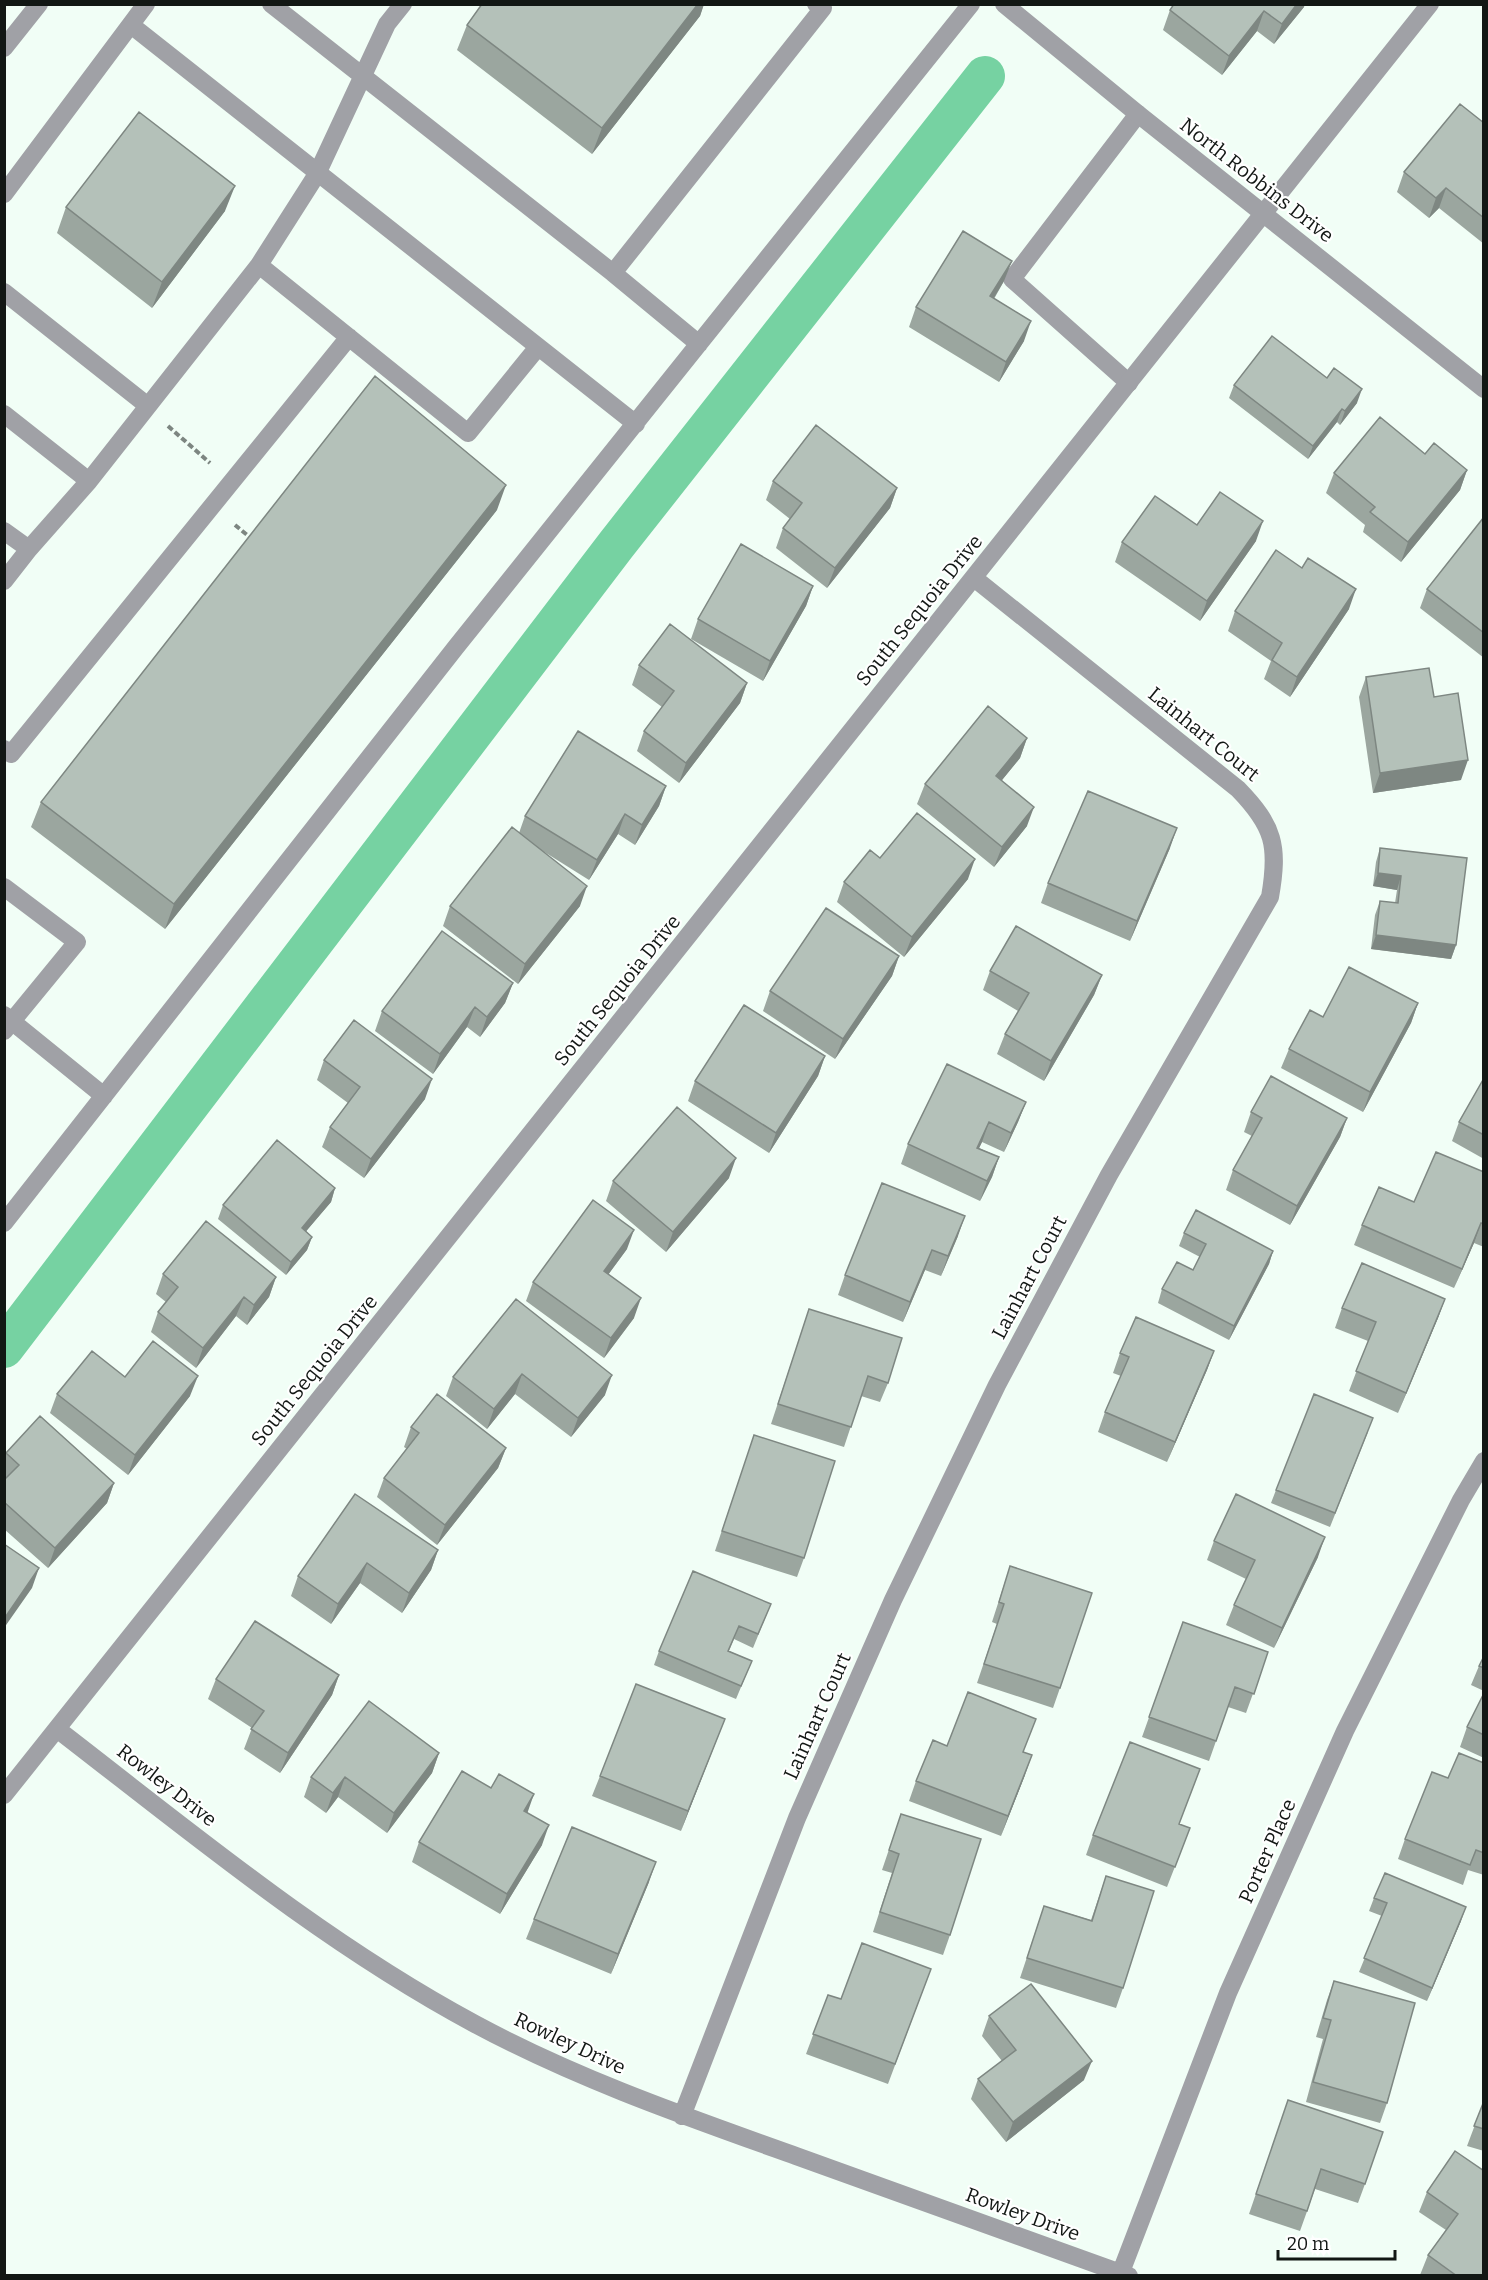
<svg xmlns="http://www.w3.org/2000/svg" width="1488" height="2280" font-family="Bitter,serif">
<rect width="100%" height="100%" fill="#f1fef6"/>
<g fill="none" stroke-linecap="round" stroke-linejoin="round">
<!-- canal -->
<path stroke="#76d2a2" stroke-width="40" d="M4 1348 616 545 985 76"/>
<!-- path -->
<path stroke="#7d8681" stroke-width="4" stroke-dasharray="6 3" stroke-linecap="butt" d="M168 426 210 463
M235 525 252 539"/>
<!-- lane -->
<path stroke="#a0a1a6" stroke-width="18" d="M271 4 613 273 823 8 816 4
M131 25 636 424
M4 194 146 4
M259 265 468 433 538 347
M613 273 699 344
M4 292 148 406
M1129 383 1012 279 1138 114
M4 414 89 481
M4 531 29 549
M4 581 29 549 89 481 259 265 317 174 387 24 403 4
M4 749 11 754 349 337
M4 887 77 942 4 1031
M4 1015 104 1096
M4 1223 456 647 971 4"/>
<!-- street -->
<path stroke="#a0a1a6" stroke-width="18" d="M1004 4 1138 114 1484 389
M4 48 39 4
M57 1729C192 1833 324 1943 475 2024 577 2079 687 2117 796 2156 907 2196 1018 2236 1129 2276
M4 1795 1430 4
M682 2116 797 1818 893 1600 997 1385 1109 1175 1270 897C1279 846 1274 826 1238 789L974 578
M1121 2272 1228 1993 1345 1731 1461 1500 1484 1461"/>
</g>
<!-- wall -->
<path fill="#9ba69f" d="M482 4H704L700 16 592 154 457 50 467 25Z
M1304 7 1274 44 1257 31 1222 75 1163 30 1170 10Z
M1484 123V244L1439 208 1429 218 1397 192 1404 172Z
M66 207 225 211 152 308 57 233Z
M1004 281 994 299 1024 341 999 382 909 327 916 307Z
M1234 385 1357 403 1340 425 1337 422 1308 459 1229 398Z
M1425 454 1467 470 1460 490 1401 562 1363 532 1365 525 1326 493 1334 473Z
M773 481 897 488 890 508 827 588 776 548 783 528 790 519 766 500Z
M497 510 165 929 31 827 41 802Z
M1484 517V658L1420 608 1427 589Z
M1197 525 1256 541 1200 621 1115 562 1122 542Z
M813 586 806 606 763 681 691 639 698 619Z
M1349 609 1290 697 1264 679 1271 661 1228 631 1235 611Z
M639 665 747 683 740 703 679 783 637 751 644 731 662 707 632 685Z
M1366 677 1434 697 1461 780 1373 793 1359 697Z
M1027 738 1020 758 1002 780 1027 826 994 867 917 804 925 784Z
M666 786 659 806 635 845 618 834 589 880 538 848 580 906 518 984 443 926 450 906 519 833 525 816Z
M1170 848 1130 941 1041 903 1048 883Z
M1380 848 1456 945 1451 959 1371 949 1375 915 1380 901 1395 903 1397 890 1373 886 1376 862Z
M880 858 968 879 904 957 837 902 844 882Z
M899 956 892 976 835 1059 763 1011 770 991Z
M990 971 1102 975 1094 995 1044 1081 997 1054 1005 1034 1018 1011 983 990Z
M513 983 505 1003 480 1037 467 1027 433 1074 375 1031 382 1011Z
M1418 1003 1411 1023 1363 1112 1281 1068 1289 1049 1323 1017Z
M825 1056 818 1076 769 1153 688 1101 695 1081Z
M324 1060 425 1099 364 1178 322 1147 330 1127 348 1103 317 1080Z
M1484 1078V1159L1452 1141 1459 1122Z
M1026 1102 1018 1122 1004 1152 982 1142 979 1148 999 1157 992 1177 980 1201 901 1164 908 1144Z
M1251 1112 1347 1118 1340 1137 1290 1225 1226 1190 1233 1170 1252 1136 1244 1132Z
M1484 1172V1247L1474 1243 1454 1288 1354 1245 1362 1225Z
M729 1178 666 1252 606 1201 613 1181Z
M335 1188 331 1202 306 1231 312 1237 307 1250 286 1275 218 1219 223 1205Z
M1184 1233 1273 1251 1269 1264 1229 1340 1158 1303 1162 1289 1193 1270 1200 1257 1179 1246Z
M958 1236 941 1276 925 1270 903 1322 838 1295 845 1275Z
M627 1249 608 1275 634 1318 604 1358 526 1301 533 1282Z
M163 1274 276 1277 269 1297 247 1325 236 1316 196 1368 151 1332 158 1312 166 1302 156 1294Z
M516 1299 605 1395 571 1437 515 1394 487 1429 446 1396 453 1377Z
M1445 1299 1438 1318 1398 1413 1349 1391 1368 1341 1335 1328 1342 1308Z
M809 1309 888 1383 880 1402 861 1396 844 1447 771 1424Z
M1214 1351 1207 1370 1167 1462 1098 1432 1105 1412 1121 1376 1113 1373 1120 1353Z
M125 1377 190 1396 128 1475 50 1413 57 1394Z
M411 1427 506 1448 498 1468 437 1545 377 1497 384 1478 407 1449 404 1447Z
M1368 1432 1330 1527 1271 1503 1276 1490Z
M754 1435 804 1558 797 1577 715 1551Z
M6 1453 114 1483 107 1503 48 1568 4 1529V1480L6 1479 4 1478V1456Z
M1214 1541 1318 1557 1274 1648 1226 1625 1234 1605 1246 1579 1207 1560Z
M438 1550 431 1570 402 1613 360 1583 331 1624 291 1596 298 1576Z
M1010 1566 1060 1688 1053 1708 977 1683 997 1624 992 1622Z
M771 1604 753 1648 734 1639 729 1651 752 1661 736 1699 654 1665 659 1651Z
M1183 1622 1268 1652 1246 1713 1228 1707 1209 1761 1142 1737Z
M1484 1656V1691L1471 1685 1479 1666Z
M339 1675 332 1695 280 1773 244 1749 252 1728 208 1699 216 1679Z
M1484 1693V1758L1460 1747 1467 1727Z
M725 1719 681 1831 592 1796 600 1776Z
M1036 1719 1023 1752 1025 1775 1001 1836 909 1801 916 1781 947 1746Z
M439 1753 432 1773 387 1833 338 1797 326 1813 304 1797 311 1777Z
M1484 1763V1875L1468 1870 1463 1885 1398 1859 1405 1839 1448 1778Z
M1200 1769 1179 1824 1190 1828 1167 1887 1086 1855 1093 1835Z
M527 1813 542 1845 500 1914 412 1862 419 1842Z
M901 1814 950 1935 943 1955 873 1932 892 1873 882 1870Z
M1106 1876 1123 1988 1116 2008 1020 1978 1044 1906 1091 1920Z
M649 1882 611 1974 526 1939 534 1919Z
M1374 1898 1461 1921 1427 2001 1359 1972 1382 1916 1369 1911Z
M931 1969 888 2084 806 2054 828 1995 841 1999Z
M1334 1981 1387 2103 1380 2123 1306 2102 1323 2039 1316 2037 1327 2000Z
M989 2016 1084 2080 1006 2142 971 2099 978 2079 1002 2061 982 2036Z
M1288 2100 1365 2184 1358 2203 1315 2189 1300 2231 1249 2214Z
M1484 2101V2151L1467 2146Z
M1455 2151 1484 2276H1421L1420 2275 1428 2255 1446 2230 1419 2212 1427 2192Z"/>
<!-- shaded-wall -->
<path fill="#7e8782" d="M698 4H704L700 16 592 154 602 128Z
M1297 4H1305L1304 7 1274 44 1282 24Z
M1264 11 1257 31 1222 75 1229 56Z
M235 186 225 211 152 308 162 282Z
M1446 188 1439 208 1429 218 1436 198Z
M1012 261 1004 281 983 316 990 296Z
M1031 321 1024 341 999 382 1006 362Z
M1362 389 1357 403 1340 425 1345 411Z
M1342 409 1337 422 1308 459 1313 446Z
M1467 470 1460 490 1401 562 1408 542Z
M506 485 497 510 165 929 174 904Z
M897 488 890 508 827 588 835 568Z
M1263 521 1256 541 1200 621 1207 601Z
M813 586 806 606 763 681 770 661Z
M1356 589 1349 609 1290 697 1297 677Z
M747 683 740 703 679 783 686 763Z
M1027 738 1020 758 989 796 996 776Z
M1468 760 1461 780 1373 793 1380 773Z
M666 786 659 806 635 845 642 825Z
M1034 807 1027 826 994 867 1002 847Z
M625 814 618 834 589 880 597 860Z
M1177 828 1170 848 1130 941 1137 921Z
M975 859 968 879 904 957 912 937Z
M1378 873 1401 876 1397 890 1373 886Z
M587 886 580 906 518 984 525 964Z
M1376 935 1456 945 1451 959 1371 949Z
M899 956 892 976 835 1059 843 1039Z
M1102 975 1094 995 1044 1081 1051 1061Z
M513 983 505 1003 480 1037 487 1017Z
M1418 1003 1411 1023 1363 1112 1370 1092Z
M475 1007 467 1027 433 1074 440 1054Z
M825 1056 818 1076 769 1153 776 1133Z
M432 1079 425 1099 364 1178 371 1159Z
M1026 1102 1018 1122 1004 1152 1011 1133Z
M1347 1118 1340 1137 1290 1225 1297 1206Z
M989 1122 982 1142 970 1167 977 1148Z
M999 1157 992 1177 980 1201 987 1181Z
M736 1158 729 1178 666 1252 673 1232Z
M335 1188 331 1202 297 1242 302 1228Z
M965 1216 958 1236 941 1276 948 1256Z
M1481 1223 1474 1243 1454 1288 1462 1269Z
M634 1230 627 1249 596 1291 604 1271Z
M312 1237 307 1250 286 1275 291 1262Z
M932 1250 925 1270 903 1322 910 1302Z
M1273 1251 1269 1264 1229 1340 1234 1326Z
M276 1277 269 1297 247 1325 254 1305Z
M244 1297 236 1316 196 1368 203 1348Z
M641 1298 634 1318 604 1358 611 1338Z
M1445 1299 1438 1318 1398 1413 1406 1393Z
M1214 1351 1207 1370 1167 1462 1175 1442Z
M522 1374 515 1394 487 1429 494 1409Z
M612 1375 605 1395 571 1437 578 1418Z
M198 1376 190 1396 128 1475 135 1455Z
M506 1448 498 1468 437 1545 445 1525Z
M114 1483 107 1503 48 1568 55 1548Z
M1325 1537 1318 1557 1274 1648 1282 1628Z
M438 1550 431 1570 402 1613 409 1593Z
M367 1563 360 1583 331 1624 338 1604Z
M39 1568 32 1588 4 1628V1619Z
M339 1675 332 1695 280 1773 288 1753Z
M725 1719 717 1739 681 1831 688 1811Z
M439 1753 432 1773 387 1833 394 1813Z
M1032 1755 1025 1775 1001 1836 1008 1816Z
M345 1777 338 1797 326 1813 333 1793Z
M534 1794 527 1814 524 1811Z
M549 1825 542 1845 500 1914 507 1894Z
M656 1862 649 1882 611 1974 618 1954Z
M1466 1907 1461 1921 1427 2001 1432 1988Z
M1092 2061 1084 2080 1006 2142 1013 2122Z"/>
<!-- building -->
<path fill="#b4c1b9" stroke="#7e8782" stroke-width="1.5" d="M482 4H698L602 128 467 25Z
M1174 4H1297L1282 24 1264 11 1229 56 1170 10Z
M1460 104 1484 123V218L1446 188 1436 198 1404 172Z
M139 112 235 186 162 282 66 207Z
M963 231 1012 261 990 296 1031 321 1006 362 916 307Z
M1272 336 1327 378 1334 368 1362 389 1345 411 1342 409 1313 446 1234 385Z
M375 376 506 485 174 904 41 802Z
M1380 417 1425 454 1434 443 1467 470 1408 542 1370 512 1375 507 1334 473Z
M816 425 897 488 835 568 783 528 802 503 773 481Z
M1220 492 1263 521 1207 601 1122 542 1155 496 1197 525Z
M1484 517V633L1427 589Z
M741 544 813 586 770 661 698 619Z
M1276 550 1302 568 1308 558 1356 589 1297 677 1272 660 1282 643 1235 611Z
M670 624 747 683 686 763 644 731 674 691 639 665Z
M1429 668 1434 697 1458 693 1468 760 1380 773 1366 677Z
M988 706 1027 738 996 776 1034 807 1002 847 925 784Z
M578 731 666 786 642 825 625 814 597 860 525 816Z
M1088 791 1177 828 1137 921 1048 883Z
M917 813 975 859 912 937 844 882 870 850 880 858Z
M512 827 587 886 525 964 450 906Z
M1380 848 1467 858 1456 945 1376 935 1380 901 1398 903 1401 876 1378 873Z
M826 908 899 956 843 1039 770 991Z
M1016 926 1102 975 1051 1061 1005 1034 1029 993 990 971Z
M442 931 513 983 487 1017 475 1007 440 1054 382 1011Z
M1349 967 1418 1003 1370 1092 1289 1049 1310 1010 1323 1017Z
M744 1005 825 1056 776 1133 695 1081Z
M354 1020 432 1079 371 1159 330 1127 360 1087 324 1060Z
M947 1064 1026 1102 1011 1133 989 1122 977 1148 999 1157 987 1181 908 1144Z
M1271 1076 1347 1118 1297 1206 1233 1170 1262 1118 1251 1112Z
M1484 1078V1135L1459 1122Z
M677 1107 736 1158 673 1232 613 1181Z
M277 1140 335 1188 302 1228 312 1237 291 1262 223 1205Z
M1436 1152 1484 1172V1224L1481 1223 1462 1269 1362 1225 1379 1187 1414 1202Z
M882 1183 965 1216 948 1256 932 1250 910 1302 845 1275Z
M593 1200 634 1230 604 1271 641 1298 611 1338 533 1282Z
M1196 1210 1273 1251 1234 1326 1162 1289 1177 1262 1193 1270 1206 1244 1184 1233Z
M206 1221 276 1277 254 1305 244 1297 203 1348 158 1312 178 1287 163 1274Z
M1362 1263 1445 1299 1406 1393 1356 1371 1376 1322 1342 1308Z
M516 1299 612 1375 578 1418 522 1374 494 1409 453 1377Z
M809 1309 902 1338 888 1383 868 1376 851 1427 778 1404Z
M1136 1317 1214 1351 1175 1442 1105 1412 1129 1357 1120 1353Z
M153 1341 198 1376 135 1455 57 1394 92 1351 125 1377Z
M437 1394 506 1448 445 1525 384 1478 419 1433 411 1427Z
M1314 1394 1373 1418 1335 1513 1276 1490Z
M40 1416 114 1483 55 1548 4 1502V1480L19 1465 6 1453Z
M754 1435 835 1461 804 1558 722 1531Z
M355 1494 438 1550 409 1593 367 1563 338 1604 298 1576Z
M1236 1494 1325 1537 1282 1628 1234 1605 1255 1560 1214 1541Z
M4 1544 39 1568 4 1619Z
M1010 1566 1092 1593 1060 1688 984 1664 1004 1604 999 1602Z
M693 1571 771 1604 758 1634 739 1626 728 1651 752 1661 741 1686 659 1651Z
M255 1621 339 1675 288 1753 251 1729 264 1711 216 1679Z
M1183 1622 1268 1652 1254 1694 1235 1687 1216 1741 1149 1717Z
M1484 1656V1668L1479 1666Z
M636 1684 725 1719 688 1811 600 1776Z
M968 1692 1036 1719 1023 1752 1032 1755 1008 1816 916 1781 933 1740 947 1746Z
M1484 1693V1735L1467 1727Z
M369 1701 439 1753 394 1813 345 1777 333 1793 311 1777Z
M1130 1742 1200 1769 1179 1824 1190 1828 1175 1867 1093 1835Z
M1459 1753 1484 1763V1853L1476 1850 1470 1865 1405 1839 1432 1772 1448 1778Z
M462 1771 491 1788 499 1774 534 1794 524 1811 549 1825 507 1894 419 1842Z
M901 1814 981 1839 950 1935 880 1912 899 1854 889 1850Z
M572 1827 656 1862 618 1954 534 1919Z
M1385 1873 1466 1907 1432 1988 1364 1958 1387 1903 1374 1898Z
M1106 1876 1154 1891 1123 1988 1027 1958 1044 1906 1092 1921Z
M862 1943 931 1969 895 2064 813 2034 828 1995 841 1999Z
M1334 1981 1415 2003 1387 2103 1313 2082 1331 2020 1323 2018Z
M1031 1984 1092 2061 1013 2122 978 2079 1016 2050 989 2016Z
M1288 2100 1383 2132 1365 2184 1321 2169 1307 2211 1256 2194Z
M1484 2101V2129L1474 2126Z
M1455 2151 1484 2171V2274L1483 2276H1457L1428 2255 1458 2214 1427 2192Z"/>
<g text-anchor="middle" stroke-width="4.5" stroke-linejoin="round" paint-order="stroke">
<!-- street labels -->
<g font-size="20" fill="#121714" stroke="#fff">
<text transform="translate(1257 180) rotate(38)" y="7">North Robbins Drive</text>
<text transform="translate(919 610) rotate(-51)" y="7">South Sequoia Drive</text>
<text transform="translate(1204 734) rotate(39)" y="7">Lainhart Court</text>
<text transform="translate(617 990) rotate(-51)" y="7">South Sequoia Drive</text>
<text transform="translate(1029 1277) rotate(-62)" y="7">Lainhart Court</text>
<text transform="translate(314 1370) rotate(-51)" y="7">South Sequoia Drive</text>
<text transform="translate(817 1716) rotate(-66)" y="7">Lainhart Court</text>
<text transform="translate(167 1785) rotate(38)" y="7">Rowley Drive</text>
<text transform="translate(1267 1851) rotate(-66)" y="7">Porter Place</text>
<text transform="translate(570 2043) rotate(25)" y="7">Rowley Drive</text>
<text transform="translate(1023 2214) rotate(20)" y="7">Rowley Drive</text>
</g>
</g>
<!-- border -->
<rect width="1488" height="2280" fill="none" stroke="#121714" stroke-width="12"/>
<!-- scale -->
<path d="M1278 2250v9h117v-9" fill="none" stroke="#121714" stroke-width="3"/>
<text x="1287" y="2250" font-size="18" fill="#121714" stroke="#ffffff" stroke-width="4.5" paint-order="stroke">20 m</text>
</svg>
